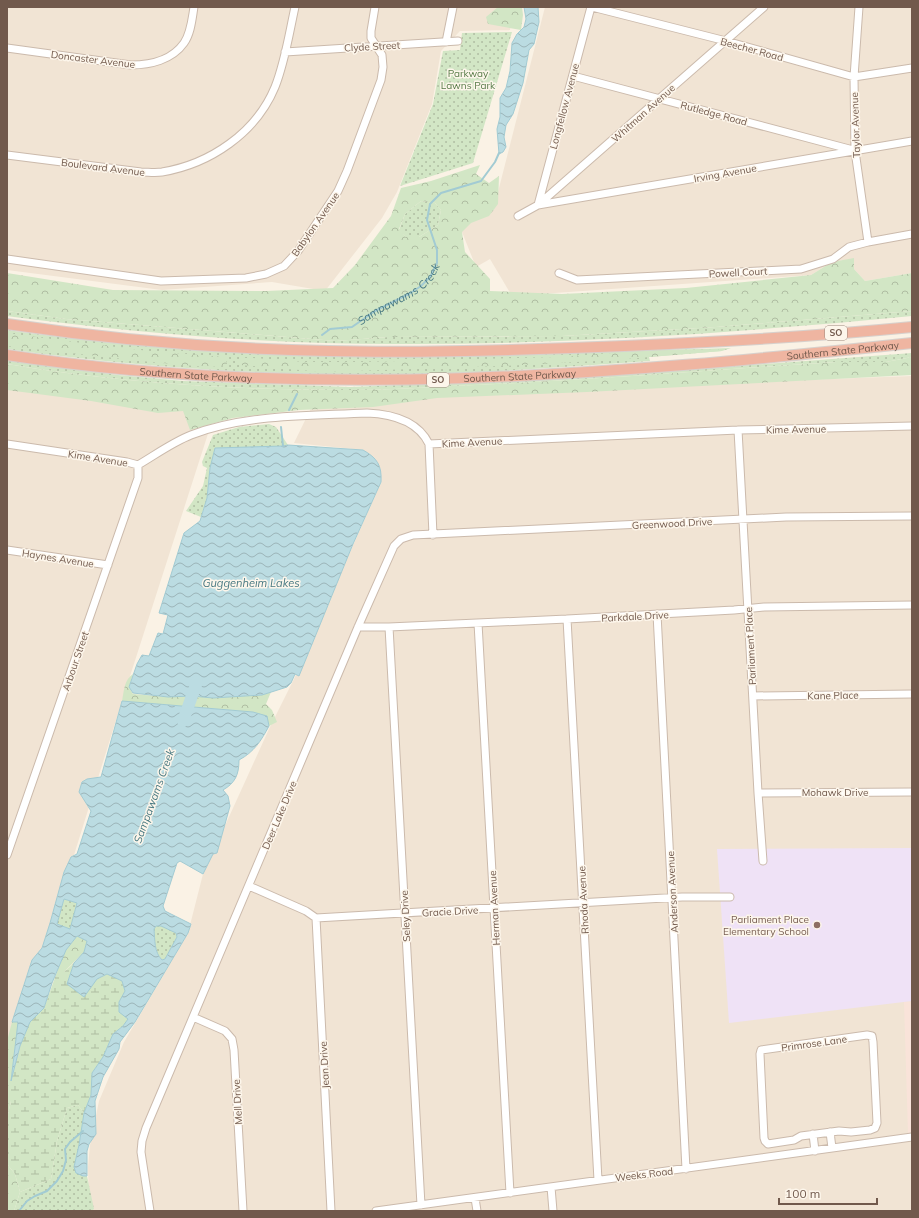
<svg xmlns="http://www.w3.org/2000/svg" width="919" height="1218" font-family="Mulish,sans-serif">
<defs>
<pattern id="green-dots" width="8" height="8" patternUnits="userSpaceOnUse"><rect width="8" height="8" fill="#d2e6c5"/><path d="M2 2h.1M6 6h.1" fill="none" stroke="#afbda2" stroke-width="1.8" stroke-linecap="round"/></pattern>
<pattern id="forest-crowns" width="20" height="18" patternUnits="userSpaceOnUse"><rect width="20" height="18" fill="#d2e6c5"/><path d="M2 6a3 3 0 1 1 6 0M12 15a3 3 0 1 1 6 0" fill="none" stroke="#afbda2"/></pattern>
<pattern id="wetland-marsh" width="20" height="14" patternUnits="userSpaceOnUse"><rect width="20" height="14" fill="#d2e6c5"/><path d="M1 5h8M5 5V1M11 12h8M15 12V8" fill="none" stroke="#afbda2"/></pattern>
<pattern id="water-waves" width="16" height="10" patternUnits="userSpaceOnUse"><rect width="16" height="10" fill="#bbdce2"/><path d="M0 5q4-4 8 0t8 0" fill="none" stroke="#9cb5b9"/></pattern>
</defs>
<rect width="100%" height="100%" fill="#faf2e5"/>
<!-- residential -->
<path fill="#f1e4d4" d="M7 7H513L510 30 460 31 441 51 432 104 397 192 382 218 325 291 272 282 162 290 7 270Z
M545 7H912V273L865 281 854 269 853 259 832 262 811 275 512 296 490 259 476 267 458 222 497 196Z
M912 376V1211H89L88 1167 90 1145 99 1101 124 1042 188 933 203 874 269 729 294 679 381 482 363 450 294 443 316 398Z
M7 385 215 412 122 701 7 1070Z"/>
<!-- commercial -->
<path fill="#f9e3d9" d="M912 1001V1132L908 1133 904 1002Z"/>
<!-- education -->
<path fill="#efe2f6" d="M912 848V1001L729 1023 717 849Z"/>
<!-- green -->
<path fill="url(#green-dots)" d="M512 32 473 163 400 186 433 104 443 51 460 50 462 33Z
M421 201 435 203 441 210 438 225 419 237H406L399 230 405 214Z
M7 311 66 319 336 341 388 337 562 336 716 327 912 311V316C745 332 578 344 411 344 278 345 146 334 14 317L7 316Z
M7 330C132 348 259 356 385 357 412 357 438 356 464 356 521 354 578 353 635 350L640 351 731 348 722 351 649 357 650 361C572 366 495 373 417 374 280 377 143 368 7 349Z
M912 353V357L886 362H836C708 370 580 381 452 386 418 388 383 390 348 390 234 390 120 383 7 364V360L118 375 183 381 350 387 531 380 645 373Z
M269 424 276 427 288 445 210 468 207 498 201 517 186 511 203 486 207 468 203 466 202 462 213 435 239 427Z
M64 899 77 903 70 929 57 924Z
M156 925 161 926 176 933 177 937 165 959 162 960C154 951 155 940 154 929Z
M78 1105 84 1113 79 1145 74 1167 83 1176H87L94 1209 91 1211H14L20 1192 51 1179 57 1141 67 1108Z"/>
<!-- forest -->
<path fill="url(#forest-crowns)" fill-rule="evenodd" d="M498 7H522L523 15 521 30 488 24 486 17Z
M480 165 476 174 489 183 499 176 498 204 489 216 471 223 462 232 465 252 490 279V291L562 294 686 288 811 275 832 262 854 258V269L865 281 912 273V311L716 327 562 336 388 337 336 341 66 319 7 311V273L113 290 266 291 333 288 355 265 391 216 401 188 431 181ZM421 201 435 203 441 210 438 225 419 237H406L399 229 405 214Z
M7 333 74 342 149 351 226 357 227 366 206 367 151 362 7 346Z
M718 349 722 351 614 360 501 366 324 372 240 365 237 361 240 358H253L305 362H360L558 357 652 350Z
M912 357V375L587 392 437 398 373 407 299 410 233 418 190 430 183 411 158 413 91 401 7 390V364C120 383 234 390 348 390 383 390 418 388 452 386 580 381 708 370 836 362H886Z
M133 674 129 687 133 694 168 697 192 696 213 698 262 695 271 692 266 704 272 710 277 722 269 726 266 716 253 712 122 701C124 691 124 680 133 674Z
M77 936 87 941 84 952 64 972H57L66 950Z
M12 1022H18L11 1081V1101L7 1118V1041Z
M7 1164 15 1174 20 1192 14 1211H7Z"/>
<!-- wetland -->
<path fill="url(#wetland-marsh)" d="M74 963 67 984 97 979 107 974 122 981 125 991 119 1002 128 1019 123 1026 113 1034 103 1057 92 1073 91 1095 84 1113 78 1105 67 1108 57 1141 51 1179 20 1192 15 1174 7 1164V1118L11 1101V1081L20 1046 30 1022 44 1008 57 972H64Z"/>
<!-- water -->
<path fill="url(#water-waves)" stroke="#a2cbd3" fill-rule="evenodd" d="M524 7H538L539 22 534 44 529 50 523 83 513 114 506 125 504 137 506 147 503 152 499 154 497 129 500 117V98L506 88 510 71 512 43 517 34 524 27 526 19Z
M288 445 363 450C377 458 382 465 381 482L353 544 299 676 295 674 291 683 287 687 262 695 213 698 192 696 168 697 133 693 129 687 137 664 142 655 149 656 158 633 163 634 168 615 159 613 184 533 200 521 207 498 210 468 215 448 283 446Z
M122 701 253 712 267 716 269 726C261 741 254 752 239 760 239 775 235 783 223 790L228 796 230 806 217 853 213 854 203 874 180 861 177 863 163 906 165 911 191 924 188 933 135 1022 120 1042 119 1049 103 1077 95 1101 96 1134 89 1144 87 1151V1176H83L76 1173 74 1167 79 1145 84 1113 91 1095 92 1073 103 1057 113 1034 123 1026 128 1019 119 1012V1002L125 991 122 981 107 974 97 979 84 997 67 984 74 963 84 952 87 941 77 936 66 950 52 983 44 1008 30 1022 20 1046 11 1081 18 1022H12L32 960 42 948 50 923 64 872 71 857 77 854 91 811 79 792 82 782 87 779 101 777ZM64 899 77 903 70 929 57 924ZM156 926H161L176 933 177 937 165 959 162 960C154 952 155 940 154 929Z"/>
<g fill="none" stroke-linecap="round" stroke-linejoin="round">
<!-- stream -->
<g stroke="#a2cbd3" stroke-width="2">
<path id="s1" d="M322 335 330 329 352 327 375 311 409 294 421 286 430 277 437 263V250L427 220 430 204 441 193 481 181 495 162 499 153"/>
<path d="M289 410 297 394"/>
<path d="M281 427 283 446"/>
<path d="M19 1211 27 1201 35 1196 47 1191 57 1181 63 1171 66 1160 65 1149 70 1142 83 1131"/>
</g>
<!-- river -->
<path stroke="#bbdce2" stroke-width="12" d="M183 721 197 682"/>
<defs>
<path id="minor" d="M591 7 538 205 912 141
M592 7 726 41 854 77 912 68
M859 7 854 77 855 151 868 242
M446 42 453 7
M7 48 131 65C150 65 172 60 184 43 191 33 192 19 194 7
M285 52 458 41
M573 76 853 150
M7 155 141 172C148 172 155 173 162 172 210 164 256 133 275 87 285 62 289 34 295 7
M518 216 538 205 764 7
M7 259 161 281 246 278 266 274 284 266 298 251 338 191 347 171 381 80 383 67 382 55 371 38V31L375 7
M559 273 577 280 801 269 833 259 849 247 868 242 912 234
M738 430 758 793 763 861
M7 444 127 462 138 465C155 455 173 442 191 435 245 414 310 416 367 413 391 414 418 421 429 444L738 430 912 426
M429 444 433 535
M7 550 108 565
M657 614 686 1169
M567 619 598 1180
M478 623 510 1193
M358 627H389L567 619 734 610 764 607 912 605
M389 627 421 1205
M753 696 912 694
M758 793 912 792
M7 855 138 478V465
M249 886 306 911 316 918 682 897H730
M316 918 331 1211
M193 1017 225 1031 232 1039 234 1050 243 1211
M867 1035 872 1036 873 1042 877 1123 875 1128 870 1130 851 1132 839 1131 801 1136 794 1140 768 1144 765 1141 764 1138 760 1054 761 1050Z
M830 1132 832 1148
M813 1134 815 1151
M551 1187 553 1211
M475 1198 477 1211
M150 1211 141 1152 142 1141 146 1128 358 627 394 546 401 539 413 535 786 517 912 516
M376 1211 912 1137"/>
<g id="highway">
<path d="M7 324C114 340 221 349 329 351 410 353 490 351 571 348 685 344 799 338 912 327"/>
<path id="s2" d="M7 355C307 401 612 375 912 343"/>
</g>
</defs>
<!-- minor casing -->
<use href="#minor" stroke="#cbbaac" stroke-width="9"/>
<!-- highway casing -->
<use href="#highway" stroke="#d7d1cd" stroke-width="12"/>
<!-- minor -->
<use href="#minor" stroke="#fff" stroke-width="7"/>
<!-- highway -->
<use href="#highway" stroke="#efb5a1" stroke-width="10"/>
</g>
<!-- markers -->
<circle fill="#8d6e63" stroke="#fdf6eb" stroke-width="1.5" cx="817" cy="925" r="4"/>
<g text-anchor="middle" stroke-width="3" stroke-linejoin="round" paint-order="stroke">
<!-- shield labels -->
<g fill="#fdf6eb" stroke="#9b887c" stroke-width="1">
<rect x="825" y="326" width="22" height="14" rx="3"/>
<rect x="427" y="373" width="22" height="14" rx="3"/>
</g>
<g font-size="9" font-weight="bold" fill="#71594c">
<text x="836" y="336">SO</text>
<text x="438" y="383">SO</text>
</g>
<!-- street labels -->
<g font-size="10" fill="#71594c" stroke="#fdf6eb">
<text transform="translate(372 46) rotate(-3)" y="4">Clyde Street</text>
<text transform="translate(752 49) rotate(15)" y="4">Beecher Road</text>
<text transform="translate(93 59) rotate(7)" y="4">Doncaster Avenue</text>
<text transform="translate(564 106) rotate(-75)" y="4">Longfellow Avenue</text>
<text transform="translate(643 113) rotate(-42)" y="4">Whitman Avenue</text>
<text transform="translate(714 113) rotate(15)" y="4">Rutledge Road</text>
<text transform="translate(855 125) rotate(-92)" y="4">Taylor Avenue</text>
<text transform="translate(103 167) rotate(7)" y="4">Boulevard Avenue</text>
<text transform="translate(725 173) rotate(-10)" y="4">Irving Avenue</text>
<text transform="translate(315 224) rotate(-55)" y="4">Babylon Avenue</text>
<text transform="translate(738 272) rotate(-3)" y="4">Powell Court</text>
<text dy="4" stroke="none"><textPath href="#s2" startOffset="838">Southern State Parkway</textPath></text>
<text dy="4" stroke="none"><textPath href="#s2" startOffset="190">Southern State Parkway</textPath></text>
<text dy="4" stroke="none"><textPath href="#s2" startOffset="514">Southern State Parkway</textPath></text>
<text transform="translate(796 429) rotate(-1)" y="4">Kime Avenue</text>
<text transform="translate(472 442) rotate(-3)" y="4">Kime Avenue</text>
<text transform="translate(98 458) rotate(9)" y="4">Kime Avenue</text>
<text transform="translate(672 523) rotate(-3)" y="4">Greenwood Drive</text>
<text transform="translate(58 558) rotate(9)" y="4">Haynes Avenue</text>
<text transform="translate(635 616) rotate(-3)" y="4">Parkdale Drive</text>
<text transform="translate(750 646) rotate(-93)" y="4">Parliament Place</text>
<text transform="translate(75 661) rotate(-71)" y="4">Arbour Street</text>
<text transform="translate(833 695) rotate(-1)" y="4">Kane Place</text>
<text x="835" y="796">Mohawk Drive</text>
<text transform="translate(279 815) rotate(-67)" y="4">Deer Lake Drive</text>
<text transform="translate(672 892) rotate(-93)" y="4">Anderson Avenue</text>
<text transform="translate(583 900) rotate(-93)" y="4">Rhoda Avenue</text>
<text transform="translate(494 908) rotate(-93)" y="4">Herman Avenue</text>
<text transform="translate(450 911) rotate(-3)" y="4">Gracie Drive</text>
<text transform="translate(405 916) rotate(-93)" y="4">Seley Drive</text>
<text transform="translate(814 1043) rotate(-8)" y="4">Primrose Lane</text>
<text transform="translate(324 1065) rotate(-93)" y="4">Jean Drive</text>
<text transform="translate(237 1102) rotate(-93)" y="4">Mell Drive</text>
<text transform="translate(644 1174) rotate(-7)" y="4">Weeks Road</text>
</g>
<!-- park labels -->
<g font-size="10" fill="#577b48" stroke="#fdf6eb">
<text x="468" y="77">Parkway<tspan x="468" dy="12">Lawns Park</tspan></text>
</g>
<!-- education labels -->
<g font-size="10" fill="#785e54" stroke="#fdf6eb" text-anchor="end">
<text x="809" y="923">Parliament Place<tspan x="809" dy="12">Elementary School</tspan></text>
</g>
<!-- water labels -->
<g font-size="11" font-style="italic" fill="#487982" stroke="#fdf6eb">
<text dy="4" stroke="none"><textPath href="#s1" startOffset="90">Sampawams Creek</textPath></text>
<text x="251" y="587">Guggenheim Lakes</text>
<text transform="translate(154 796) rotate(-70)" y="4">Sampawams Creek</text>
</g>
</g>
<!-- border -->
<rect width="919" height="1218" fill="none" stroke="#71594c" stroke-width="16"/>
<!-- scale -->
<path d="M779 1198v6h98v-6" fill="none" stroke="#71594c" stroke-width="2"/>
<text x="785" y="1198" font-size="12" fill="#71594c" stroke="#fdf6eb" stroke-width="3" paint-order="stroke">100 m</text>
</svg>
